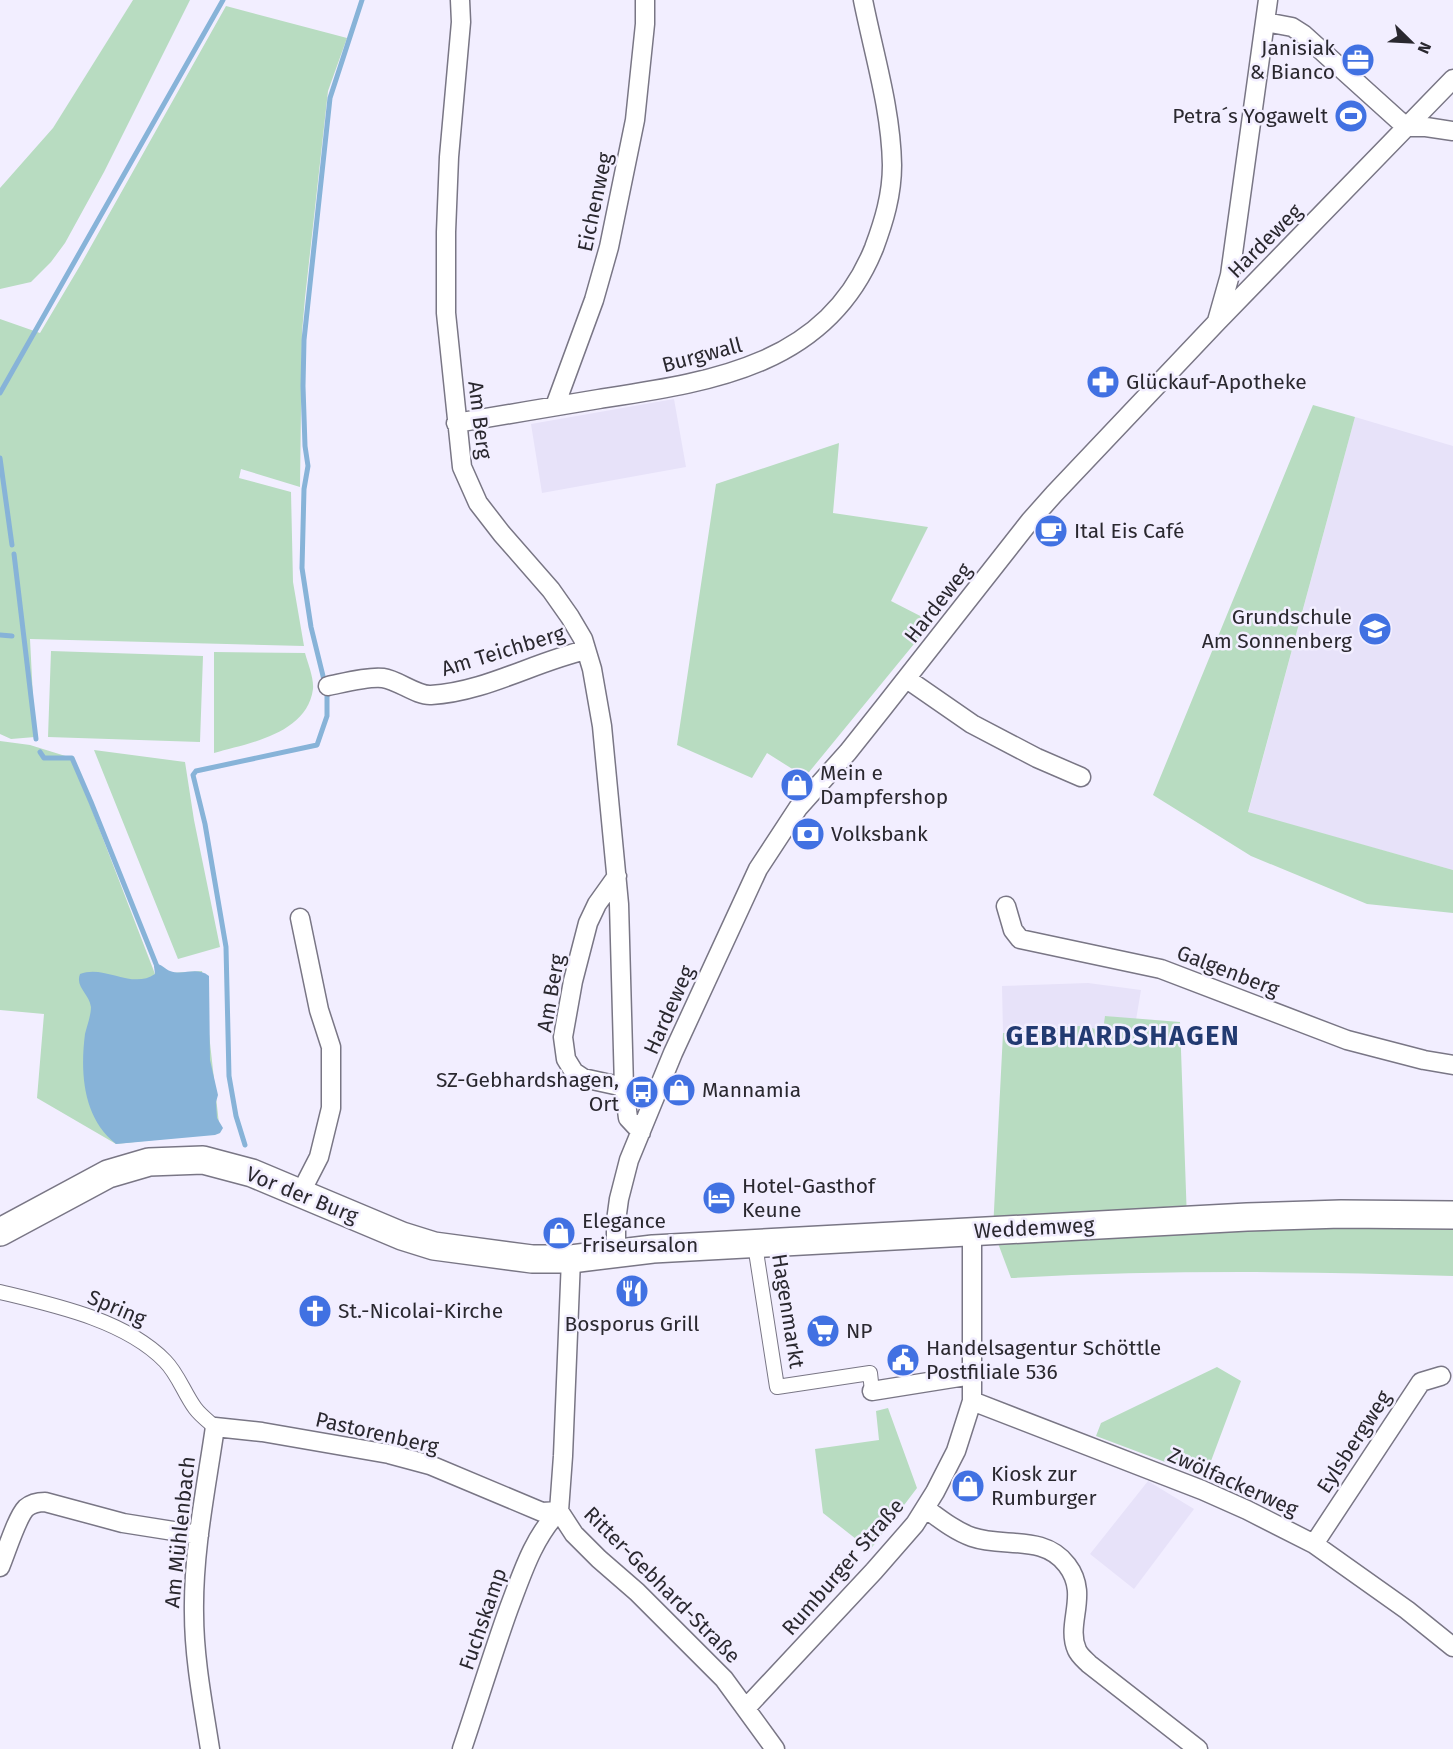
<svg xmlns="http://www.w3.org/2000/svg" width="1453" height="1749" font-family="'Fira Sans',sans-serif">
<rect width="100%" height="100%" fill="#f2eeff"/>
<!-- built -->
<path fill="#e7e2f9" d="M674 399 686 467 542 493 531 424Z
M1355 417 1453 446V870L1248 813Z
M1088 983 1141 990 1136 1020 1106 1016 1103 1030 1079 1026 1003 1033 1002 986Z
M1148 1481 1194 1509 1134 1589 1090 1554Z"/>
<!-- green -->
<path fill="#b8dcc1" d="M133 0H190L104 172 65 243 51 262 31 282 0 289V188L53 128Z
M226 6 347 38 328 91 305 298 302 332 300 487 241 469 239 478 291 492 293 582 304 646 30 639 35 737 11 739 0 734V319L40 333 81 264Z
M1313 405 1355 417 1248 812 1453 870V913L1367 904 1251 856 1153 795Z
M839 443 833 513 928 527 891 601 932 622 805 777 767 753 752 778 677 745 716 484Z
M51 651 203 656 200 742 48 737Z
M214 652 305 653C308 664 314 678 313 689 307 734 249 743 214 753Z
M0 741 30 745 72 758 155 974 202 971 220 1133 116 1144 37 1098 44 1014 0 1010Z
M94 750 185 762 194 820 220 947 178 959Z
M1105 1016 1180 1022 1187 1220 1453 1226V1276C1306 1271 1158 1270 1011 1278L993 1230 1003 1033 1079 1026 1103 1030Z
M1217 1367 1241 1381 1205 1477 1096 1436 1101 1423Z
M888 1408 917 1488 870 1550 823 1513 815 1449 879 1440 876 1411Z"/>
<!-- water -->
<path fill="#87b3d8" d="M157 964C163 965 165 969 170 971 184 976 196 966 209 976L210 1060 218 1095 216 1102 217 1118 223 1128 220 1133 215 1135 116 1144C83 1118 80 1073 85 1034 87 1026 91 1015 91 1007 89 993 75 987 80 974 104 964 132 990 155 974L154 966Z"/>
<g fill="none" stroke-linecap="round" stroke-linejoin="round">
<!-- stream -->
<path stroke="#87b3d8" stroke-width="5" d="M0 393 223 0
M0 458 12 545
M14 554 36 739
M0 635 12 636
M324 680 311 627 302 568 304 489 308 466 305 446 303 386 304 340 330 98 362 0
M40 752 44 758H72L91 802 158 969
M245 1145 236 1116 229 1076 226 947 205 824 193 775 196 771 317 745 327 716V692"/>
<defs>
<path id="pedestrian" d="M755 1245 777 1387 870 1373 872 1391
M0 1292C54 1305 125 1320 165 1361 178 1374 184 1393 195 1408 200 1415 208 1421 215 1427"/>
<path id="minor" d="M460 0 461 22 449 157 446 232V313L462 467 478 503 502 534 551 590 570 617 583 639 592 669 602 726 619 904 624 1087 628 1118 641 1132
M1265 22 1292 27 1303 34 1406 127
M1406 127H1426L1453 131
M1217 321 1230 275 1268 0
M555 406 594 300 609 247 635 120 645 24V0
M456 423C504 415 551 407 599 399 709 382 826 367 874 248 884 221 892 195 892 165 891 109 874 55 863 0
M907 679 972 724 1037 758 1081 777
M328 686C343 683 369 676 383 678 398 680 417 696 431 695 485 692 534 662 586 650
M617 876 597 904 588 923 573 981 563 1037 566 1059 574 1072 583 1078 624 1087
M1006 906 1013 930 1020 939 1161 969 1347 1040 1424 1060 1453 1065
M300 918 319 1010 331 1047V1108L319 1157 300 1194
M616 1253V1221L619 1199 629 1160 673 1053 758 869 798 808 848 752 883 708 1030 521 1054 494 1216 323 1453 79
M571 1259 563 1456 559 1511 574 1534 599 1559 637 1592 724 1679 775 1749
M872 1391 972 1375
M972 1401 1202 1490 1247 1510 1314 1544 1407 1610 1453 1647
M925 1508C940 1519 955 1531 972 1537 1003 1548 1044 1534 1067 1565 1090 1595 1065 1623 1077 1650 1079 1655 1085 1660 1089 1664L1198 1749
M1314 1544 1421 1382 1441 1376
M0 1567C6 1553 17 1517 26 1508 32 1503 38 1502 45 1502L123 1523 199 1535
M746 1708 874 1571 915 1524 935 1492 956 1451 972 1401V1231
M210 1749C203 1704 194 1658 194 1613 193 1551 206 1489 215 1427L262 1432 389 1454 430 1465 542 1512 559 1511
M462 1749C478 1702 492 1655 509 1608 522 1574 533 1538 559 1511"/>
<path id="secondary" d="M0 1232 108 1174 149 1162 203 1160 252 1173 402 1236 434 1246 532 1259H571L653 1249 1247 1217 1341 1214 1453 1215"/>
</defs>
<!-- pedestrian casing -->
<use href="#pedestrian" stroke="#797685" stroke-width="16"/>
<!-- minor casing -->
<use href="#minor" stroke="#797685" stroke-width="21"/>
<!-- secondary casing -->
<use href="#secondary" stroke="#797685" stroke-width="30"/>
<!-- pedestrian -->
<use href="#pedestrian" stroke="#fff" stroke-width="14"/>
<!-- minor -->
<use href="#minor" stroke="#fff" stroke-width="18"/>
<!-- secondary -->
<use href="#secondary" stroke="#fff" stroke-width="27"/>
</g>
<!-- icons -->
<defs>
<symbol id="office-disc" viewBox="-11 -11 22 22"><circle r="9.5" fill="#4171e2" stroke="#f2eeff"/><path d="M-6-3h4V-5.5h4V-3h4V5H-6ZM-1-4.5V-3h2v-1.5ZM-6 0V1H6V0Z" fill="#fff"/></symbol>
<symbol id="stadium-disc" viewBox="-11 -11 22 22"><circle r="9.5" fill="#4171e2" stroke="#f2eeff"/><path d="M0-5a6.5 5 0 1 0 0 10a6.5 5 0 1 0 0-10ZM-3.5-1.8h7v3.6h-7Z" fill="#fff"/></symbol>
<symbol id="pharmacy-disc" viewBox="-11 -11 22 22"><circle r="9.5" fill="#4171e2" stroke="#f2eeff"/><path d="M-2-6h4v4h4v4h-4v4h-4v-4h-4v-4h4Z" fill="#fff"/></symbol>
<symbol id="cafe-disc" viewBox="-11 -11 22 22"><circle r="9.5" fill="#4171e2" stroke="#f2eeff"/><path d="M-5.5-4.5H6V0H3Q3 3.5 0 3.5H-2.5Q-5.5 3.5-5.5 0ZM3-3.2v2h1.7v-2ZM-6 4.5H4V6H-6Z" fill="#fff"/></symbol>
<symbol id="school-disc" viewBox="-11 -11 22 22"><circle r="9.5" fill="#4171e2" stroke="#f2eeff"/><path d="M0-5L7-2L0 1L-7-2ZM-4 1L0 2.5L4 1V4Q0 6-4 4Z" fill="#fff"/></symbol>
<symbol id="shop-disc" viewBox="-11 -11 22 22"><circle r="9.5" fill="#4171e2" stroke="#f2eeff"/><path d="M-5-2.5h2.3a2.7 3.5 0 0 1 5.4 0H5L5.5 6h-11ZM-1.5-2.5h3a1.5 2.3 0 0 0-3 0Z" fill="#fff"/></symbol>
<symbol id="bank-disc" viewBox="-11 -11 22 22"><circle r="9.5" fill="#4171e2" stroke="#f2eeff"/><path d="M-6-4H6V4H-6ZM0-2.3a2.3 2.3 0 1 0 0 4.6a2.3 2.3 0 1 0 0-4.6Z" fill="#fff"/></symbol>
<symbol id="bus-disc" viewBox="-11 -11 22 22"><circle r="9.5" fill="#4171e2" stroke="#f2eeff"/><path d="M-5-6H5V4H4V6H2V4H-2V6H-4V4H-5ZM-3.5-4V0h7V-4ZM-3.5 1.2v1.5H-2V1.2ZM2 1.2v1.5H3.5V1.2Z" fill="#fff"/></symbol>
<symbol id="hotel-disc" viewBox="-11 -11 22 22"><circle r="9.5" fill="#4171e2" stroke="#f2eeff"/><path d="M-6-4.5h1.5V1H6V5H4.5V3h-9V5H-6ZM-4 0a1.8 1.8 0 1 1 3.6 0ZM.5 0V-2.5h3Q6-2.5 6 0Z" fill="#fff"/></symbol>
<symbol id="restaurant-disc" viewBox="-11 -11 22 22"><circle r="9.5" fill="#4171e2" stroke="#f2eeff"/><path d="M-5-6h1v4h1v-4h1v4h1v-4h1v5L-1.5 .5V6h-2V.5L-5-1ZM5-6V6H3V1.5H1.5Q1.5-4 5-6Z" fill="#fff"/></symbol>
<symbol id="church-disc" viewBox="-11 -11 22 22"><circle r="9.5" fill="#4171e2" stroke="#f2eeff"/><path d="M-1.2-6h2.4v3.5h3.3v2.4h-3.3V6h-2.4V-.1h-3.3v-2.4h3.3Z" fill="#fff"/></symbol>
<symbol id="supermarket-disc" viewBox="-11 -11 22 22"><circle r="9.5" fill="#4171e2" stroke="#f2eeff"/><path d="M-6-5.5h2.5l.6 2H6L4.5 2H-2.5L-4.4-4H-6ZM-1.5 3.2a1.3 1.3 0 1 0 .1 0ZM3 3.2a1.3 1.3 0 1 0 .1 0Z" fill="#fff"/></symbol>
<symbol id="civic-disc" viewBox="-11 -11 22 22"><circle r="9.5" fill="#4171e2" stroke="#f2eeff"/><path d="M-.6-6.5H3V-4.5H.6V-3L4-1V1h2V6H-6V1h2V-1L-.6-3ZM-1.2 2.5V6h2.4V2.5Z" fill="#fff"/></symbol>
</defs>
<g fill-rule="evenodd">
<use href="#office-disc" x="1339" y="41" width="38" height="38"/>
<use href="#stadium-disc" x="1332" y="97" width="38" height="38"/>
<use href="#pharmacy-disc" x="1084" y="363" width="38" height="38"/>
<use href="#cafe-disc" x="1032" y="512" width="38" height="38"/>
<use href="#school-disc" x="1356" y="610" width="38" height="38"/>
<use href="#shop-disc" x="778" y="766" width="38" height="38"/>
<use href="#bank-disc" x="789" y="815" width="38" height="38"/>
<use href="#shop-disc" x="660" y="1071" width="38" height="38"/>
<use href="#bus-disc" x="623" y="1073" width="38" height="38"/>
<use href="#hotel-disc" x="700" y="1179" width="38" height="38"/>
<use href="#shop-disc" x="540" y="1214" width="38" height="38"/>
<use href="#restaurant-disc" x="613" y="1272" width="38" height="38"/>
<use href="#church-disc" x="296" y="1292" width="38" height="38"/>
<use href="#supermarket-disc" x="804" y="1312" width="38" height="38"/>
<use href="#civic-disc" x="884" y="1341" width="38" height="38"/>
<use href="#shop-disc" x="949" y="1467" width="38" height="38"/>
</g>
<g text-anchor="middle" stroke-width="5" stroke-linejoin="round" paint-order="stroke">
<!-- poi labels -->
<g font-size="21" fill="#2a282f" stroke="#f2eeff" text-anchor="start">
<text x="1335" y="55" text-anchor="end">Janisiak<tspan x="1335" dy="24">&amp; Bianco</tspan></text>
<text x="1328" y="123" text-anchor="end">Petra´s Yogawelt</text>
<text x="1126" y="389">Glückauf-Apotheke</text>
<text x="1074" y="538">Ital Eis Café</text>
<text x="1352" y="624" text-anchor="end">Grundschule<tspan x="1352" dy="24">Am Sonnenberg</tspan></text>
<text x="820" y="780">Mein e<tspan x="820" dy="24">Dampfershop</tspan></text>
<text x="831" y="841">Volksbank</text>
<text x="619" y="1087" text-anchor="end">SZ-Gebhardshagen,<tspan x="619" dy="24">Ort</tspan></text>
<text x="702" y="1097">Mannamia</text>
<text x="742" y="1193">Hotel-Gasthof<tspan x="742" dy="24">Keune</tspan></text>
<text x="582" y="1228">Elegance<tspan x="582" dy="24">Friseursalon</tspan></text>
<text x="338" y="1318">St.-Nicolai-Kirche</text>
<text x="632" y="1331" text-anchor="middle">Bosporus Grill</text>
<text x="846" y="1338">NP</text>
<text x="926" y="1355">Handelsagentur Schöttle<tspan x="926" dy="24">Postfiliale 536</tspan></text>
<text x="991" y="1481">Kiosk zur<tspan x="991" dy="24">Rumburger</tspan></text>
</g>
<!-- street labels -->
<g font-size="21" fill="#2a282f" stroke="#f2eeff">
<text transform="translate(595 202) rotate(-78)" y="7">Eichenweg</text>
<text transform="translate(1265 241) rotate(-45)" y="7">Hardeweg</text>
<text transform="translate(702 355) rotate(-15)" y="7">Burgwall</text>
<text transform="translate(480 420) rotate(83)" y="7">Am Berg</text>
<text transform="translate(938 603) rotate(-52)" y="7">Hardeweg</text>
<text transform="translate(503 651) rotate(-17)" y="7">Am Teichberg</text>
<text transform="translate(1228 971) rotate(21)" y="7">Galgenberg</text>
<text transform="translate(551 993) rotate(-80)" y="7">Am Berg</text>
<text transform="translate(669 1010) rotate(-66)" y="7">Hardeweg</text>
<text transform="translate(302 1195) rotate(22)" y="7">Vor der Burg</text>
<text transform="translate(1034 1228) rotate(-3)" y="7">Weddemweg</text>
<text transform="translate(117 1308) rotate(23)" y="7">Spring</text>
<text transform="translate(788 1311) rotate(81)" y="7">Hagenmarkt</text>
<text transform="translate(377 1433) rotate(13)" y="7">Pastorenberg</text>
<text transform="translate(1354 1442) rotate(-57)" y="7">Eylsbergweg</text>
<text transform="translate(1233 1482) rotate(24)" y="7">Zwölfackerweg</text>
<text transform="translate(180 1532) rotate(-84)" y="7">Am Mühlenbach</text>
<text transform="translate(843 1567) rotate(-49)" y="7">Rumburger Straße</text>
<text transform="translate(662 1585) rotate(45)" y="7">Ritter-Gebhard-Straße</text>
<text transform="translate(483 1619) rotate(-71)" y="7">Fuchskamp</text>
</g>
<!-- district labels -->
<g font-size="27" font-weight="bold" letter-spacing="1.5" fill="#223a71" stroke="#f2eeff">
<text x="1123" y="1045">GEBHARDSHAGEN</text>
</g>
</g>
<!-- north arrow -->
<g transform="translate(1411 42) rotate(114)" stroke="#f2eeff" stroke-width="4.5" paint-order="stroke">
<path d="M0-4.5L10 22L0 15L-10 22Z" fill="#2a282f"/>
<text y="-9" font-size="16" font-weight="bold" text-anchor="middle" fill="#2a282f">N</text>
</g>
</svg>
